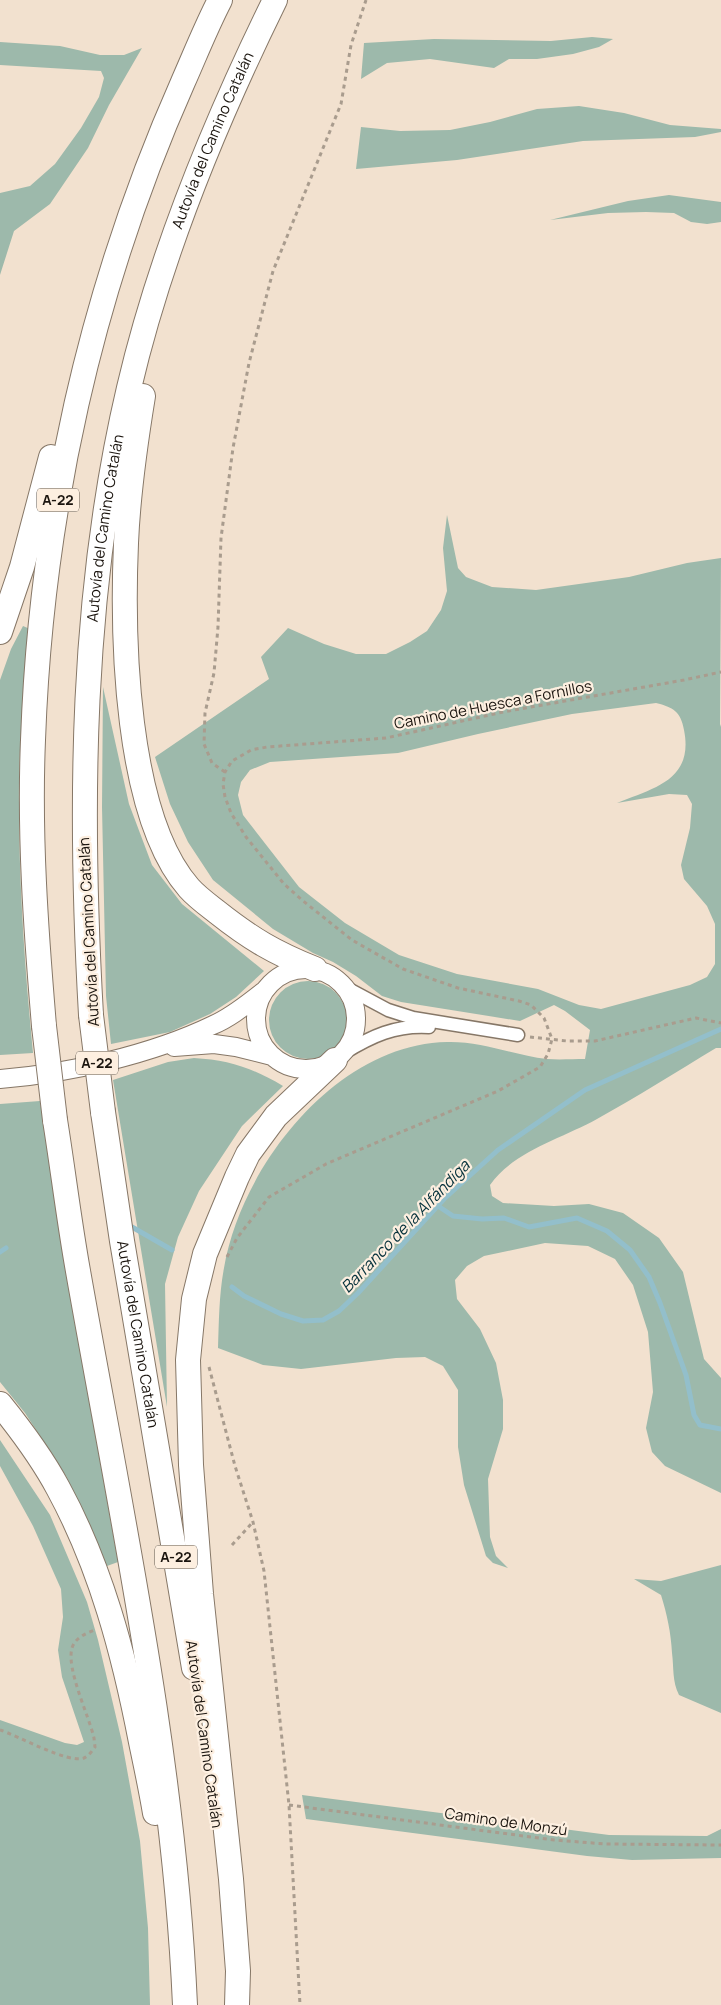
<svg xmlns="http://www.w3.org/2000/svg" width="721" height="2005" font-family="Manrope,sans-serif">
<rect width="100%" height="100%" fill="#f2e1cf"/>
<!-- green -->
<path fill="#9db9ab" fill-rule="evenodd" d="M592 37 613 39 599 47 573 54 537 59H509L494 68 430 59 387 63 361 79 364 43 434 39 551 41Z
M0 42 60 46 100 55H124L142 48 109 105 88 148 50 204 14 231 0 275V193L30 186 55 164 81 128 99 97 104 78 101 71 0 65Z
M579 106 624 113 670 125 721 129V132L695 137 583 141 457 160 356 169 361 127 400 131 450 130 490 122 537 109Z
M669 195 721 202V222L707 224 691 222 674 213 646 212 608 213 550 220 628 201Z
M447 515 458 568 466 577 492 587 536 590 629 577 687 563 721 558 720 724 721 727V1048H716C676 1072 637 1097 597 1119 561 1139 514 1151 490 1185L492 1196 503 1203 554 1206 589 1204 623 1213 659 1238 683 1272 704 1359 721 1378V1493L665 1466 652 1452 646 1428 653 1392 648 1332 633 1285 615 1259 588 1246 545 1243 484 1256 467 1266 455 1280 457 1299 480 1329 496 1363 503 1400V1429L488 1479 490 1537 496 1556 508 1568 493 1563 486 1556 464 1485 458 1447V1390L443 1366 425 1357 396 1358 301 1369 263 1365 218 1348C219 1321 219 1294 224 1268 241 1167 336 1044 447 1042 481 1041 514 1055 547 1059 559 1060 573 1059 585 1059L590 1030 565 1011 554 1005 520 1021 401 1002 382 996 356 976 333 962 313 953 273 929 213 880 188 842 170 804 155 757 269 679 261 657 288 628 324 644 356 654H386L410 642 427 631 441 610 447 591 443 548ZM656 703C673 707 681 712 684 730 694 780 654 788 617 803L669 794 687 795 692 804 690 828 681 865 684 879 707 906 715 924V964L707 977 690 985 601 1009 579 1005 538 989 457 974 399 955 345 923 299 887 243 815 238 795 241 782 250 770 270 762 398 753 478 734 572 714Z
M23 626 30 629C25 687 18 745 19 803 19 887 25 970 33 1053L0 1055V680L11 649Z
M103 687 129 804 152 865 182 904 264 971 236 997 210 1014 170 1032 111 1044 106 996 102 807Z
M269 1020a39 39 0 1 1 78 0a39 39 0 1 1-78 0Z
M194 1058C229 1060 253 1068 283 1086L242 1126 199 1191 178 1237 165 1284 167 1407 113 1080 168 1062Z
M40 1101 70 1293 118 1562 107 1566 66 1476 25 1413 0 1382V1104Z
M0 1440 50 1515 87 1602 98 1640 122 1742 140 1841 148 1928 150 2005H0V1720L65 1743 77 1745 84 1742 62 1677 58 1650 63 1617 61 1589 33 1526 0 1466Z
M721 1565V1713L679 1695C672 1681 674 1668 672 1653 671 1633 667 1614 661 1595L634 1579 661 1581Z
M302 1795 609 1835 707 1836 721 1829V1858L632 1860 587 1856 306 1819Z"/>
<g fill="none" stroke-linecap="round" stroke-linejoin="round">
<!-- stream -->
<path stroke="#93bfcb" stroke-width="5" d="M438 1206 453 1216 482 1219 504 1218 529 1227 577 1218 607 1231 630 1250 649 1277 660 1303 686 1375 694 1415 700 1425 721 1429
M132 1227 172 1250
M0 1252 6 1248
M232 1287 244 1296 281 1314 303 1321 323 1320 339 1311 358 1293 444 1199 498 1150 585 1090 721 1029"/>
<defs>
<path id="street" d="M345 987 388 1010 413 1018 518 1035
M344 1053C372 1036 395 1025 429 1027"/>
<path id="secondary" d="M256 1019a50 50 0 1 1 100 0a50 50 0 1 1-100 0Z
M174 1047 214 1044 236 1047 272 1056
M0 1079C67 1074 153 1054 213 1025 232 1017 248 1003 264 991"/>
<g id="highway">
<path d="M143 396C135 445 128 494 126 543 122 636 125 815 189 888 197 897 208 905 217 912 251 939 275 953 315 969"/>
<path d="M0 632 22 567 51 457"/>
<path id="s1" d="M91 1015C79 806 81 592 129 388 160 255 215 122 275 0"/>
<path d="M44 1026C36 931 29 836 33 740 41 514 91 289 183 82 195 55 206 27 220 0"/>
<path id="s2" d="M103 1112 122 1241 194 1668"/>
<path d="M55 1120C63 1170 69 1221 78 1271 121 1515 174 1757 185 2005"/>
<path d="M0 1404C21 1430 42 1458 58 1488 101 1567 124 1654 141 1742 146 1766 151 1789 155 1813"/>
<path d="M237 2005 238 1971 231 1879 201 1594 191 1465 188 1360 194 1299 205 1254 237 1177 248 1154 276 1116 335 1060"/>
</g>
</defs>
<!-- street casing -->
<use href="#street" stroke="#867767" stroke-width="15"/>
<!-- secondary casing -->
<use href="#secondary" stroke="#867767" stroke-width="20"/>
<!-- highway casing -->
<use href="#highway" stroke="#867767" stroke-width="26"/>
<!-- path -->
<path stroke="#a99c8e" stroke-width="3" stroke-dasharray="4 4" stroke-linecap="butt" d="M225 772 212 763 204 744 205 713 214 673 218 627 221 538 233 448 249 363 273 271 341 104 351 45 366 0
M530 1037 567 1041H595L696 1018 721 1023
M227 1257 237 1238 269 1197 326 1164 498 1091 540 1067 548 1054 552 1039 544 1018 531 1005 519 1001 458 988 403 969 352 940 302 900 284 884 246 837 231 813 225 797 223 784 225 772 232 761 251 750 267 747 386 738 503 712 684 680 721 672
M209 1367 235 1466 253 1522 264 1571 289 1805 300 2005
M232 1545 253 1522
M0 1730C19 1736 68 1764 84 1758 89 1756 92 1751 95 1747L94 1738C89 1716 66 1669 72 1648 75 1638 86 1633 95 1630
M289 1805 554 1840 605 1844 721 1845"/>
<!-- street -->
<use href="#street" stroke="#fff" stroke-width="12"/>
<!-- secondary -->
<use href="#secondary" stroke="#fff" stroke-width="18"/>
<!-- highway -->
<use href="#highway" stroke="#fff" stroke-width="24"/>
<defs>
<path id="highway-bridge" d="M91 1015 103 1112
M44 1026 55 1120"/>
</defs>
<!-- highway-bridge casing -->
<use href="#highway-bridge" stroke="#867767" stroke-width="26" stroke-linecap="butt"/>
<!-- highway-bridge -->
<use href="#highway-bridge" stroke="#fff" stroke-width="24"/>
</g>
<g text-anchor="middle" stroke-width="4.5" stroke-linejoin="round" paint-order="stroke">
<!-- shield labels -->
<g fill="#fdefe0" stroke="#5e564d" stroke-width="1">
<rect x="37" y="488.5" width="42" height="23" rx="4"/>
<rect x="76" y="1051.5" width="42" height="23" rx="4"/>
<rect x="155" y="1545.5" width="42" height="23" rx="4"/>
</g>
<g font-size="14" font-weight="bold" fill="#1a140e">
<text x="58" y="505">A-22</text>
<text x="97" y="1068">A-22</text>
<text x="176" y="1562">A-22</text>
</g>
<!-- street labels -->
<g font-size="15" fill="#1a140e" stroke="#fdefe0">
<text dy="5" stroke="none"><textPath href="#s1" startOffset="892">Autovía del Camino Catalán</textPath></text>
<text dy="5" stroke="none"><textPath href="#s1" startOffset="488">Autovía del Camino Catalán</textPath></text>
<text transform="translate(493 705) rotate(-11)" y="5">Camino de Huesca a Fornillos</text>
<text transform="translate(89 932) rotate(-93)" y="5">Autovía del Camino Catalán</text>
<text dy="5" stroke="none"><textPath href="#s2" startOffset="225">Autovía del Camino Catalán</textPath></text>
<text transform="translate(204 1734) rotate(82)" y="5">Autovía del Camino Catalán</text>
<text transform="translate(506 1822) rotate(8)" y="5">Camino de Monzú</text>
</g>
<!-- water labels -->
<g font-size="16" font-style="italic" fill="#05313b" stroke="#fdefe0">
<text transform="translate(405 1226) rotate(-46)" y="6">Barranco de la Alfándiga</text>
</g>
</g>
</svg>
